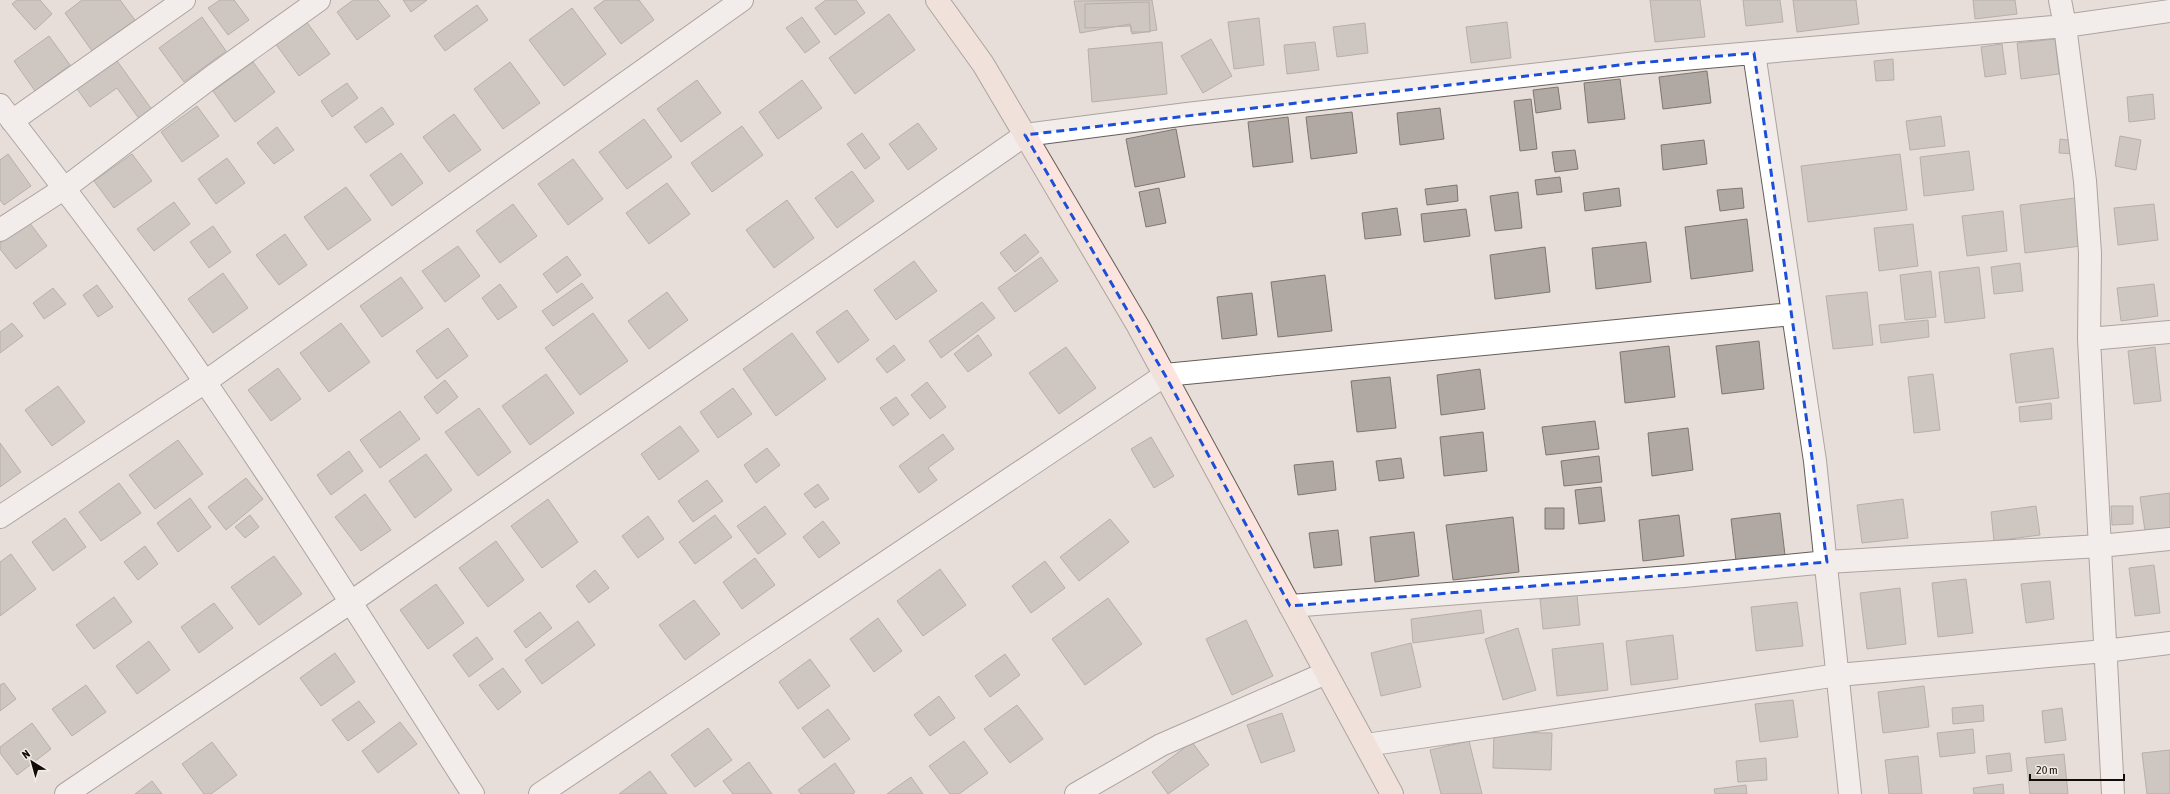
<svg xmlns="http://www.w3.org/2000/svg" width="2170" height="794" font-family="'Asap Condensed',sans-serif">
<rect width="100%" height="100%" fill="#e7ded9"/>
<!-- building -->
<path fill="#b0a8a3" stroke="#7d7671" d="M17 0H40L52 14 35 30 12 4Z
M82 0H120L135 20 92 51 65 13Z
M220 0H234L249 20 228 35 208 8Z
M353 0H378L390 16 357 40 337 12Z
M403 0H427L411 12Z
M605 0H639L654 20 621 44 594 8Z
M826 0H856L865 13 835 35 815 8Z
M1152 0 1157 30 1132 34 1130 24 1080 33 1074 1Z
M1650 0H1700L1705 37 1655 42Z
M1743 0H1780L1783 22 1746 26Z
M1793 0H1856L1859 24 1797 32Z
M1973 0H2015L2017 14 1975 19Z
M1149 2 1150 32H1131V26L1085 28V4Z
M477 5 488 20 445 51 434 36Z
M572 8 606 54 564 86 529 40Z
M889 14 915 50 855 94 829 58Z
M202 17 226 51 184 82 159 48Z
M802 17 820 42 805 53 786 28Z
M1259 18 1264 65 1234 69 1228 22Z
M306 21 330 54 299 76 275 43Z
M1507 22 1511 58 1471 63 1466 27Z
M1365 23 1368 53 1337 57 1333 27Z
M49 36 70 65 35 91 14 61Z
M1211 39 1232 76 1203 93 1181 56Z
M2055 39 2059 74 2021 79 2017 43Z
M1162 42 1167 94 1092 102 1088 49Z
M1315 42 1319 70 1287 74 1284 45Z
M2002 44 2006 74 1985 77 1981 47Z
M115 58 153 111 140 120 117 88 90 107 75 86Z
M1893 59 1894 80 1876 81 1874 61Z
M253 62 275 92 235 122 213 91Z
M510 62 540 103 503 129 474 89Z
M1707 71 1711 103 1663 109 1659 77Z
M1620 79 1625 119 1588 123 1584 83Z
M697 80 721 113 681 142 657 109Z
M802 80 822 108 778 139 759 112Z
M347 83 358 98 332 117 321 101Z
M1558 87 1561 109 1536 113 1533 90Z
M2153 94 2155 119 2129 122 2127 97Z
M1531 99 1537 149 1520 151 1514 101Z
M197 106 219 136 182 162 161 132Z
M382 107 394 124 366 143 354 127Z
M1440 108 1444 139 1400 145 1397 113Z
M1352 112 1357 153 1311 159 1306 117Z
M454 114 481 150 449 172 423 137Z
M1941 116 1945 146 1910 150 1906 121Z
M1288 117 1293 162 1253 167 1248 122Z
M644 119 672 157 627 189 599 152Z
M918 123 937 149 908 170 889 144Z
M742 126 763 155 712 192 691 163Z
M277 127 294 150 274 164 257 143Z
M1176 129 1185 177 1135 187 1126 139Z
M862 133 880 158 865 169 847 144Z
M2120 136 2141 140 2136 170 2115 166Z
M2060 139 2075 141 2074 154 2059 153Z
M1704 140 1707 164 1663 170 1661 145Z
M1575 150 1578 169 1555 172 1552 152Z
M1969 151 1974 190 1924 196 1920 157Z
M401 153 423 183 392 206 370 175Z
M8 154 31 186 4 205 0 200V160Z
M132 154 152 181 114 208 94 181Z
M1900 154 1907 210 1808 222 1801 166Z
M227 158 245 183 216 204 198 179Z
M573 159 603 199 568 225 538 184Z
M852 171 874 201 837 228 815 198Z
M1560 177 1562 192 1537 195 1535 180Z
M667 183 690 214 649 244 626 213Z
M1457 185 1458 201 1427 205 1425 189Z
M346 187 371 220 328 250 304 217Z
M1159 188 1166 223 1146 227 1139 192Z
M1619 188 1621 206 1585 211 1583 193Z
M1742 188 1744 208 1720 211 1717 190Z
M1518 192 1522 228 1495 231 1490 196Z
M2075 198 2081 246 2025 253 2020 205Z
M787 200 814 238 774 268 746 230Z
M174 202 190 224 154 251 137 229Z
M513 204 537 236 500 263 476 231Z
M2154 204 2158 240 2118 245 2114 208Z
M1397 208 1401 235 1365 239 1362 213Z
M1466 209 1470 236 1424 242 1421 214Z
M2003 211 2007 251 1967 256 1962 216Z
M1747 219 1753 271 1691 279 1685 227Z
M29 222 47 246 16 269 0 249V243Z
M1913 224 1918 266 1879 271 1874 228Z
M213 226 231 252 209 268 190 242Z
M285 234 307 265 279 285 256 255Z
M1025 234 1039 252 1015 272 1000 253Z
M1646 242 1651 282 1596 289 1592 248Z
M458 246 480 276 445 302 422 271Z
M1545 247 1550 292 1495 299 1490 255Z
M567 256 581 275 557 293 543 274Z
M1041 257 1058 281 1015 312 998 288Z
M914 261 937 291 896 320 874 290Z
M2020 263 2023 291 1994 294 1991 267Z
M1979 267 1985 318 1945 323 1939 272Z
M1931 271 1936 317 1905 320 1900 275Z
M223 273 248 308 213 333 188 299Z
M1325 275 1332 331 1278 337 1271 282Z
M401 277 423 308 382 337 360 306Z
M582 283 593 298 553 326 542 311Z
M500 284 517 307 498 320 482 298Z
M2154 284 2158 316 2121 321 2117 288Z
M97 285 113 307 98 317 83 295Z
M53 288 66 304 44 319 33 303Z
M667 292 688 320 649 349 628 321Z
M1867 292 1873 345 1833 349 1826 296Z
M1252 293 1257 335 1222 339 1217 297Z
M982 302 995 318 941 358 929 341Z
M847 310 869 340 838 363 816 332Z
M593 313 628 361 580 395 545 348Z
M1928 320 1929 337 1881 343 1879 325Z
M12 323 23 336 0 353V332Z
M341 323 370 362 329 392 300 353Z
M448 328 468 356 437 379 416 351Z
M792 333 826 379 776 416 743 369Z
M978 335 992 355 968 372 954 354Z
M1759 341 1764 389 1722 394 1716 346Z
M894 345 905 360 887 373 876 359Z
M1669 346 1675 397 1625 403 1620 352Z
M1066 347 1096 388 1059 414 1029 373Z
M2155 347 2161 401 2134 404 2128 351Z
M2053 348 2059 398 2016 403 2010 354Z
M278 368 301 399 271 421 248 390Z
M1480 369 1485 409 1441 415 1437 375Z
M546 374 574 413 530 445 502 406Z
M1933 374 1940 430 1914 433 1908 377Z
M1390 377 1396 428 1357 432 1351 381Z
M445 380 458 397 437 414 424 397Z
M927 382 946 407 930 419 911 395Z
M58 386 85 422 52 446 25 410Z
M733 388 752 414 718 438 700 412Z
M896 397 909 414 893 426 880 408Z
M2051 403 2052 419 2020 422 2019 407Z
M479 408 511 452 478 476 445 432Z
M400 411 420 439 380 468 360 440Z
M1595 421 1599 449 1546 455 1542 427Z
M680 426 699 451 659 480 641 454Z
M1688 428 1693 470 1652 476 1648 433Z
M1483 432 1487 471 1444 476 1440 437Z
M943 434 954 449 928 468 937 480 919 493 899 466Z
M1151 437 1174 476 1154 488 1131 449Z
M178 440 203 474 155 509 129 475Z
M0 443 21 472 0 487Z
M767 448 780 465 756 483 744 465Z
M349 451 363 471 331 495 317 475Z
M426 454 452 490 415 518 389 481Z
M1599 456 1602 482 1564 486 1561 461Z
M1401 458 1404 478 1379 481 1376 461Z
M1333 461 1336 490 1298 495 1294 465Z
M246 478 263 499 226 530 208 507Z
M707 480 723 501 693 522 678 501Z
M119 483 141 513 101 541 79 512Z
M818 484 829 499 815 508 804 494Z
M1601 487 1605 521 1579 524 1575 490Z
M2170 493V528L2145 531 2140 497Z
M365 494 391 530 361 551 335 517Z
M190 498 211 527 178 552 157 523Z
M548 499 578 542 542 568 511 526Z
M1903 499 1908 538 1862 543 1857 505Z
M765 506 786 534 758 554 737 526Z
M2036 506 2040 535 1994 541 1991 512Z
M2111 506H2133V524L2112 525Z
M1545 508H1564V529H1545Z
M1780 513 1785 555 1736 561 1731 519Z
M250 515 259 527 245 538 235 527Z
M715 515 732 537 695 564 679 542Z
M1679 515 1684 556 1643 561 1639 520Z
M648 516 664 539 638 558 622 536Z
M1513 517 1519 572 1453 580 1446 525Z
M65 518 86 547 53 571 32 542Z
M1110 519 1129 542 1079 581 1060 557Z
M823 521 840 543 819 558 803 537Z
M1338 530 1342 565 1314 568 1309 533Z
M1414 532 1419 576 1375 582 1370 537Z
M496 541 524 580 488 607 459 568Z
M145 546 158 564 138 580 124 562Z
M11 554 36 589 0 616V562Z
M274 556 302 594 259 625 231 587Z
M755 558 775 585 742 609 723 582Z
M1045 561 1065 588 1031 613 1012 586Z
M2154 565 2160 613 2135 616 2129 568Z
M940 569 966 605 923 636 897 601Z
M595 570 609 588 589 603 576 586Z
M1966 579 1973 633 1938 637 1932 583Z
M2050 581 2054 619 2026 623 2021 584Z
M436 584 464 623 428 649 400 610Z
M1900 588 1906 644 1867 649 1860 593Z
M1577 595 1580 625 1543 629 1540 599Z
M114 597 132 622 94 649 76 625Z
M1108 598 1142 644 1085 685 1052 639Z
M694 600 720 634 685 660 659 625Z
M1797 602 1803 646 1756 651 1751 607Z
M214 603 233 628 199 653 181 627Z
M1481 610 1484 633 1413 643 1411 619Z
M540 612 552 628 526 648 514 631Z
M878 618 902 651 874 672 850 639Z
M1246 620 1273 676 1232 695 1206 639Z
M578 621 595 645 542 684 525 660Z
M1518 628 1536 690 1503 700 1485 639Z
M1673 635 1678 679 1631 685 1626 641Z
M477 637 493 659 469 677 453 655Z
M149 641 170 670 137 694 116 666Z
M1411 643 1421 687 1381 696 1371 653Z
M1603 643 1608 690 1557 696 1552 649Z
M335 653 355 682 321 706 300 678Z
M1005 654 1020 675 990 697 975 676Z
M810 659 830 686 798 709 779 682Z
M503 668 521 692 498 710 479 685Z
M4 683 16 699 0 711V685Z
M86 685 106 712 72 736 52 709Z
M1924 686 1929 727 1883 733 1878 692Z
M939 696 955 718 930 736 914 715Z
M1793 700 1798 737 1760 742 1755 704Z
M359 701 375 722 348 741 332 720Z
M1017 705 1043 739 1010 763 984 729Z
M1983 705 1984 721 1953 724 1952 708Z
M2062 708 2066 740 2045 743 2042 711Z
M828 709 850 739 824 758 802 728Z
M1282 713 1295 751 1261 763 1247 725Z
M400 722 417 744 378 773 362 751Z
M32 723 51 749 17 775 0 753V747Z
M708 728 732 760 695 787 671 755Z
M1973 729 1975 753 1940 757 1937 733Z
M1494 732 1552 733 1551 770 1493 768Z
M964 741 988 773 959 794H950L929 766Z
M1469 741 1482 794H1441L1430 750Z
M212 742 237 775 211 794H204L182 764Z
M1192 742 1209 765 1168 794 1152 772Z
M2170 750V794H2147L2142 753Z
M2010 753 2012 771 1988 774 1986 756Z
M2064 754 2068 794H2030L2026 758Z
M1918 756 1922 794H1889L1885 760Z
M1766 758 1767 780 1738 782 1736 761Z
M749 762 772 794H733L723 781Z
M835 763 855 792 853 794H801L798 790Z
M650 771 667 794H619Z
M911 777 923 794H887Z
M152 781 162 794H135Z
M2003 784 2004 794H1974L1973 788Z
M1746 785 1747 794H1715L1714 789Z"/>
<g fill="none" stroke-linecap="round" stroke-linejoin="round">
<defs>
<path id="minor" d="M2060 0 2065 26 2085 181 2090 253 2089 339 2113 794
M1754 53 1815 461 1850 794
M0 105C70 195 140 287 205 382 298 517 385 656 473 794
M12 121 184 0
M0 230 65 188 213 76 319 0
M2089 339 2170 332
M0 517 205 382 742 0
M1290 606 1684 576 1827 562 2100 546 2170 539
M1366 745 1838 675 2105 651 2170 643
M66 794 351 602 1025 135 1187 114 1637 63 2065 26 2170 11
M540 794 1165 375 1792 314
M1076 794 1161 745 1326 673"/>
<path id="secondary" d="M937 0 983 64 1138 326 1392 794"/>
</defs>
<!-- minor casing -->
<use href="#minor" stroke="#645d59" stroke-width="24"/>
<!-- secondary casing -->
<use href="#secondary" stroke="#645d59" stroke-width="24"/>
<!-- minor -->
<use href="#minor" stroke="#fff" stroke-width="22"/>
<!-- secondary -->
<use href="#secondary" stroke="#fde4de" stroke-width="22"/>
</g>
<!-- marked area -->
<path d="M0 0H2170V794H0ZM1754 53 1827 562 1290 606 1165 375 1025 135 1637 63Z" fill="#e7ded9" fill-opacity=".55" fill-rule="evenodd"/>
<path fill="none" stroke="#1d4ed8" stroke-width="3" stroke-dasharray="8 5" stroke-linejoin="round" d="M1754 53 1827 562 1290 606 1165 375 1025 135 1637 63Z"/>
<!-- north arrow -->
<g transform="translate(32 762) rotate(323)" stroke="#f4ebe6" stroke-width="3" paint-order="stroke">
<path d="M0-3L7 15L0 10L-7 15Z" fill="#0f0c0a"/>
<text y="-6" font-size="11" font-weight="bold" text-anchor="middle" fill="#0f0c0a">N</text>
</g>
<!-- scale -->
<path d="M2030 774v6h94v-6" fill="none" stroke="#0f0c0a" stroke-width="2"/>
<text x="2036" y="774" font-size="12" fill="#0f0c0a" stroke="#f4ebe6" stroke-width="3" paint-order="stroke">20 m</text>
</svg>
